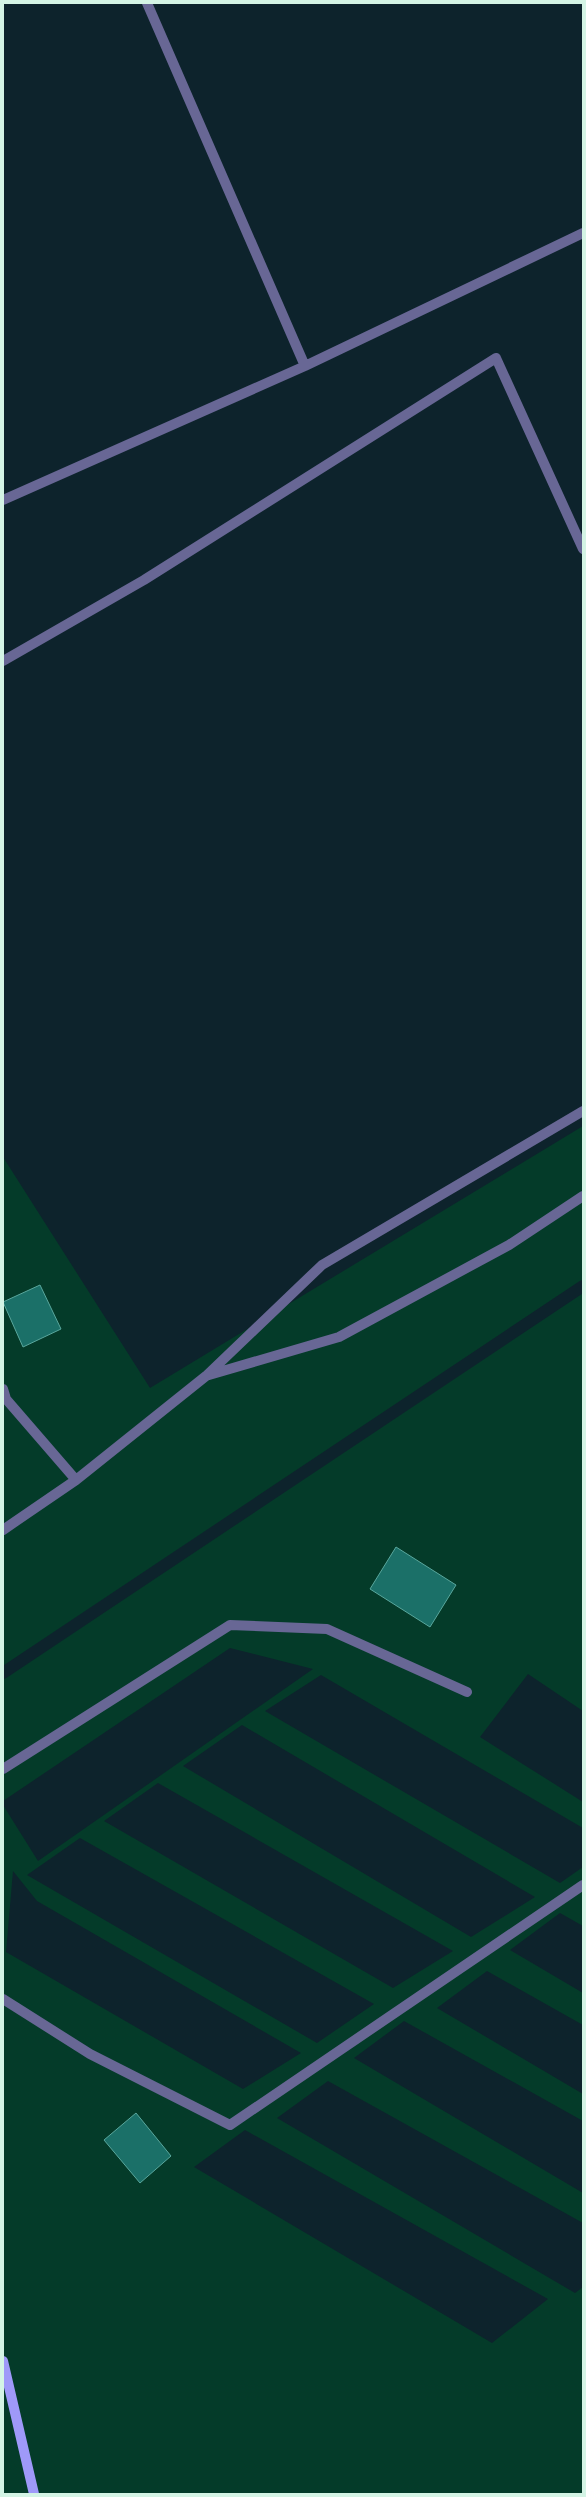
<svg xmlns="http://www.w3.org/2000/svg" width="586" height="2497" font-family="'Noto Sans',sans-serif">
<rect width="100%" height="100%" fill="#043b29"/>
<!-- water -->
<path fill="#0d232c" d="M3 3H583V1126L150 1388 3 1157Z
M230 1648 313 1669 38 1861 3 1805V1801Z
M528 1674 583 1711V1802L480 1737Z
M321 1675 583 1828V1867L560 1883 265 1711Z
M242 1725 535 1897 471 1937 183 1766Z
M158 1783 453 1951 393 1988 104 1821Z
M80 1838 374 2004 317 2043 27 1875Z
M13 1871 37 1901 301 2053 243 2089 6 1952Z
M560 1913 583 1926V1993L510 1950Z
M487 1971 583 2025V2094L437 2008Z
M404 2021 583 2121V2193L354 2058Z
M328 2081 583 2223V2287L575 2293 277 2118Z
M245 2130 548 2299 492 2343 194 2167Z"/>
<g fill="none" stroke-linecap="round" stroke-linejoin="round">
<!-- stream -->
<path stroke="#0d232c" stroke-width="12" d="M3 1673 583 1286"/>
</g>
<!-- building -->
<path fill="#1b7068" stroke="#59a79d" d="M40 1285 61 1329 23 1347 3 1302Z
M396 1547 456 1585 430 1627 370 1589Z
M136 2113 171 2156 140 2183 104 2140Z"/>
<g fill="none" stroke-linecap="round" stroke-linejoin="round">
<!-- service -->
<path stroke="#686795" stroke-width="10" d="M147 3 305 366
M3 500 305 366 583 233
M3 661 144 580 496 358 583 549
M209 1375 339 1337 509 1245 583 1196
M3 1389 6 1399 76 1480
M3 1530 76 1480 206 1376 322 1265 583 1111
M3 1769 230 1625 327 1629 467 1692
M3 1999 90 2054 230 2125 583 1885"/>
<!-- primary -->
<path stroke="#9f99f9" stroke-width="10" d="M3 2361 34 2494"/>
</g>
<!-- border -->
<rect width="586" height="2497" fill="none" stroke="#d4f4e5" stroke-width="8"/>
</svg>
